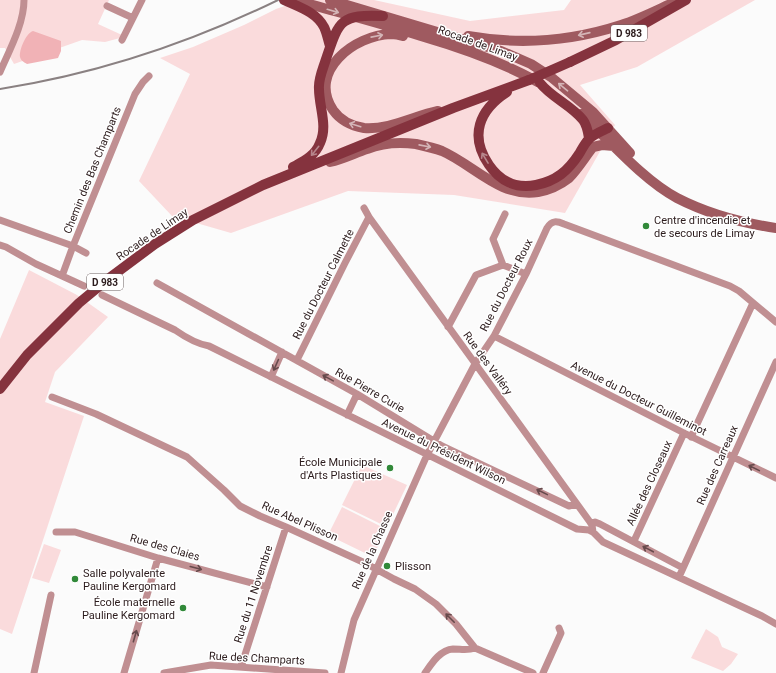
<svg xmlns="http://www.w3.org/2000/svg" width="776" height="673" font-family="Roboto,sans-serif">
<rect width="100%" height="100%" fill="#fbfbfb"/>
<!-- green -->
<path fill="#fadbdc" d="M0 0H109L98 24 122 35 120 38 105 42 82 40 14 64 5 48H0Z
M302 0H374L470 21 564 10 571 0H755L637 67 580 85 615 125 565 213 454 195 348 191 231 233 172 216 139 181 190 74 160 58 193 47 244 25 276 9Z
M29 270 77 295 108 317 55 372 45 402 84 416 12 634 0 629V339Z
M362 465 407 485 387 527 342 505Z
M342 507 386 529 373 557 328 535Z
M44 544 61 550 49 583 32 578Z
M706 629 718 637 722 647 738 654 731 664 723 671 691 658Z"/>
<!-- water -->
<path fill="#f1b2b6" d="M33 31 61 41V51L58 58 27 64C24 62 21 61 20 57 19 50 26 33 33 31Z"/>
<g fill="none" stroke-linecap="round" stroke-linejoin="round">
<!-- street -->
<path stroke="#c08f92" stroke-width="7" d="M107 6 133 18
M122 40 142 0
M0 72C9 51 24 24 24 0
M364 208 369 217 590 522 592 525 593 532
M0 220 73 246 86 253
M0 245 6 247 36 264 84 286
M503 265 526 274
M62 276 73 246 135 94 143 82 149 76
M157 283 357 394 442 446 569 506 577 504
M102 295 175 330C185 337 197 344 209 346L577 529 589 530 593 532 603 542 762 616 776 624
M448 327 476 275 503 265 493 239 505 214
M494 336 684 433 776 478
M297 360 345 263 369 217
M271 377 282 352
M52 397 96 414 187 457 224 490 240 506 260 516 286 527 365 563 394 579 415 589 436 604 456 624 475 648 533 673
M347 415 357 394
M691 437 753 303
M592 523 595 522 600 524 683 568
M56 532H75L158 558 267 587
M634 541 684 433
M679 577 776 362
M241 667 286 527
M34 673 51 595
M124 673 158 558
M164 673 211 665 325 673
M341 673 354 620 427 455 475 364 494 336 526 274 547 228C552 220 557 221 564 224L730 286 739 291 776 322
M425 673C432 663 440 650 453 649 461 649 467 651 475 648
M543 673 561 633 559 628"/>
<!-- secondary -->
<path stroke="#9f5a60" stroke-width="10" d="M295 0C337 12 379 23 421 36 462 48 500 61 538 82
M330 0 501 51 531 64 551 77 593 112 630 153
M403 36C400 35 395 34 391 34 355 35 307 71 333 110 340 120 352 126 364 128 389 130 414 116 438 111
M468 36C519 45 572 41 621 25 640 19 659 9 677 1
M581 114C609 140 643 180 677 198 708 214 742 223 776 228
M330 162C343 159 355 153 367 149 382 143 400 142 416 144 425 146 434 148 442 151 474 165 500 198 538 192 549 190 560 185 569 178 578 169 585 157 593 147L602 145 614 146"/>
<!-- primary -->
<path stroke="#85333e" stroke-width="10" d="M284 0C299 7 316 12 324 27 327 33 328 40 330 46
M570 62 616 40 686 0
M540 83C552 98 571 105 583 120 587 125 588 132 589 138
M507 92C479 110 469 136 489 165 500 181 516 189 536 185 556 181 568 171 579 154 582 149 585 143 589 139 594 134 602 131 608 128
M293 167C304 161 315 156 320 143 328 126 319 107 319 89 318 79 323 69 326 59 339 21 340 14 383 16
M0 389 27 355 79 303 108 279 155 244 193 220 263 185 453 108 529 80"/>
<!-- rail -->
<path stroke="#8a8182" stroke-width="2" d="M0 89C97 74 190 43 278 0"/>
<!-- primary-bridge -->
<path stroke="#85333e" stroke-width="10" d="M529 80 570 62"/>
</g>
<!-- one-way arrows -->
<defs><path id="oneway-shaft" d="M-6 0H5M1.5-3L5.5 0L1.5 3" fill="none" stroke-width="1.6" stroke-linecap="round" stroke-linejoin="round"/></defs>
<g stroke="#d4b5b7">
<use href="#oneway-shaft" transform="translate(333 11) rotate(16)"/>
<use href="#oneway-shaft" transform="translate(584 34) rotate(167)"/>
<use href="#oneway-shaft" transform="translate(377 36) rotate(-11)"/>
<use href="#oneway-shaft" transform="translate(563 87) rotate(-140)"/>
<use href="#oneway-shaft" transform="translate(355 125) rotate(-163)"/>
<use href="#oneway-shaft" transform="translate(425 146) rotate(11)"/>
</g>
<g stroke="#b6858b">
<use href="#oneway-shaft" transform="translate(315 151) rotate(129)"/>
<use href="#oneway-shaft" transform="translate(485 158) rotate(-121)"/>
</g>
<g stroke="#674a4c">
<use href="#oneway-shaft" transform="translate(276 365) rotate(114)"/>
<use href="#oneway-shaft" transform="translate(328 378) rotate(-151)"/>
<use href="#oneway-shaft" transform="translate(754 468) rotate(-154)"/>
<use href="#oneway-shaft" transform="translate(542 492) rotate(-154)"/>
<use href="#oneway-shaft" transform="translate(648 549) rotate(-152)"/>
<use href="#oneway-shaft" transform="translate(196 568) rotate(15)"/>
<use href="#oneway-shaft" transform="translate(450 618) rotate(-135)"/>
<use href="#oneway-shaft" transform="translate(135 636) rotate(-74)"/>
</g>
<!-- markers -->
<g fill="#318939" stroke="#fff" stroke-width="1.5">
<circle cx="646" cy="226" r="4"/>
<circle cx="390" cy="468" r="4"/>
<circle cx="387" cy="566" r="4"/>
<circle cx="75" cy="579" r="4"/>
<circle cx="183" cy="608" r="4"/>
</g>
<g text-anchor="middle" stroke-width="3" stroke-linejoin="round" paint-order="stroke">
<!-- shield labels -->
<g fill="#fff" stroke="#6b6061" stroke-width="1">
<rect x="611" y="25" width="36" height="16" rx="3"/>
<rect x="87" y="274" width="36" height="16" rx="3"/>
</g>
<g font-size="10" font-weight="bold" fill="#2c1c1d">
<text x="629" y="37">D 983</text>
<text x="105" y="286">D 983</text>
</g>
<!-- street labels -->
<g font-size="11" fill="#2c1c1d" stroke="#fff">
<text transform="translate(478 43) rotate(20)" y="4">Rocade de Limay</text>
<text transform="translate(92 170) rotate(-68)" y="4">Chemin des Bas Champarts</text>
<text transform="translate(152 234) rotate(-34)" y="4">Rocade de Limay</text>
<text transform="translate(323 284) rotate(-63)" y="4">Rue du Docteur Calmette</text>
<text transform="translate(506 285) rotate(-63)" y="4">Rue du Docteur Roux</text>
<text transform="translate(488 363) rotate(54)" y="4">Rue des Valléry</text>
<text transform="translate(370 390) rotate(30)" y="4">Rue Pierre Curie</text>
<text transform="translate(639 398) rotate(27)" y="4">Avenue du Docteur Guilleminot</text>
<text transform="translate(444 451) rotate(26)" y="4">Avenue du Président Wilson</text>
<text transform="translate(717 465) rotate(-66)" y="4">Rue des Carreaux</text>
<text transform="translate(649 483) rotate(-65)" y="4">Allée des Closeaux</text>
<text transform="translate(300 521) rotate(24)" y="4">Rue Abel Plisson</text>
<text transform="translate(165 547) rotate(16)" y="4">Rue des Claies</text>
<text transform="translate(372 550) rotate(-66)" y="4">Rue de la Chasse</text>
<text transform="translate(253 594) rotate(-72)" y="4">Rue du 11 Novembre</text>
<text transform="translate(257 658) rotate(3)" y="4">Rue des Champarts</text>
</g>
<!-- poi labels -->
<g font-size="11" fill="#2c1c1d" stroke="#fff" text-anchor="start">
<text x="654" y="224">Centre d'incendie et<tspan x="654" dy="13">de secours de Limay</tspan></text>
<text x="382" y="466" text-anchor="end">École Municipale<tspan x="382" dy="13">d'Arts Plastiques</tspan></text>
<text x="395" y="570">Plisson</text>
<text x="83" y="577">Salle polyvalente<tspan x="83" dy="13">Pauline Kergomard</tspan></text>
<text x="175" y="606" text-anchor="end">École maternelle<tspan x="175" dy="13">Pauline Kergomard</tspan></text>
</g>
</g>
</svg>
